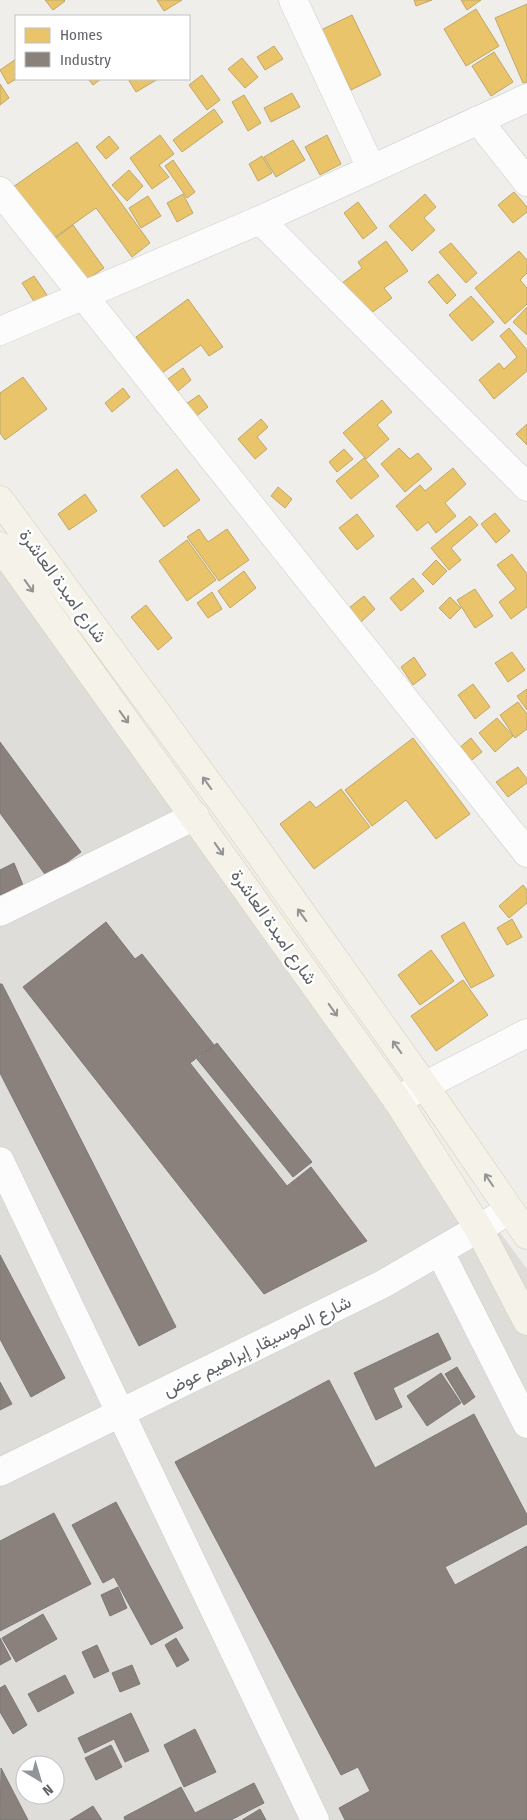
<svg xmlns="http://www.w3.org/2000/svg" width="527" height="1820" font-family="'Fira Sans Condensed',Vazirmatn,sans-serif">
<rect width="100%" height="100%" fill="#efeeea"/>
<!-- industrial -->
<path fill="#dfddda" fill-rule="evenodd" d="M0 555 527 1269V1820H0ZM25 1765H55V1795H25Z"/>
<!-- homes -->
<path fill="#e9c46a" stroke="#c0a769" d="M45 0H64L65 1 53 10Z
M157 0H182L164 11Z
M414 0H432L416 6Z
M461 0H481L467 10Z
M527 4V82L523 83 495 18Z
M476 9 499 46 466 66 444 29Z
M352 15 381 75 351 90 321 30Z
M274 46 283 59 265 70 257 57Z
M494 52 513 82 491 96 472 66Z
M242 58 258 77 245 88 228 69Z
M16 59V79L8 84 0 70Z
M202 75 220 100 207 110 189 85Z
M88 79H101L93 85Z
M128 79H158L136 92Z
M0 84 9 98 0 105Z
M292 93 300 107 271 122 264 108Z
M244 95 261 123 248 131 232 102Z
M214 109 223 122 182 152 173 140Z
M160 135 174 154 159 165 169 177 152 189 130 158Z
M327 135 341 164 320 175 305 147Z
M109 136 119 148 106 159 96 147Z
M293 140 305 160 276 177 264 157Z
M77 142 150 243 132 257 96 208 51 240 13 187Z
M262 156 272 173 258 181 249 164Z
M173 160 195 192 187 198 165 166Z
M129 170 143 186 127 201 112 185Z
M514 192 527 207V212L513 223 498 205Z
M183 194 193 213 177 222 167 203Z
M425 194 436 207 424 218 435 230 412 251 389 226Z
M148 196 161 216 141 228 129 208Z
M358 202 377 228 363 239 344 213Z
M73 225 104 268 84 282 53 240Z
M386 241 408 271 384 288 392 298 367 316 342 283 362 268 358 262Z
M451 243 477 273 466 283 439 252Z
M519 251 527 260V273L520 280 527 288V304L505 324 475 288Z
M438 274 456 295 447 304 428 282Z
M34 276 47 295 35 303 22 283Z
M471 296 494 322 472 341 449 315Z
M188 299 223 347 209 356 201 345 162 373 136 337Z
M527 307V335L513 322Z
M509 328 527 350V371L494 399 479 380 499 363 504 369 517 357 500 336Z
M183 368 191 380 178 391 168 379Z
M23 377 47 409 5 440 0 433V393Z
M123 388 130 397 112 412 105 403Z
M199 395 208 407 195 417 186 404Z
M382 400 392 412 377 425 389 439 366 459 343 433Z
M261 419 268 427 257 437 267 449 255 459 238 439Z
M527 424V445L516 434Z
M399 448 410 459 418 453 432 469 405 492 381 464Z
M344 449 353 459 337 472 329 462Z
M364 458 379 476 351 499 336 481Z
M453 468 466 484 445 503 456 516 436 533 428 522 417 531 396 506 420 485 425 491Z
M177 469 200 500 164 527 141 496Z
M278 487 292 499 285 508 271 496Z
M85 494 97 511 69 530 58 514Z
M495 513 510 531 496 543 481 524Z
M357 514 374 536 357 550 339 528Z
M470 516 478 525 451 548 461 560 449 570 431 548Z
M199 529 208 542 227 529 249 560 219 581 187 537Z
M187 540 216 580 187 601 159 561Z
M512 554 527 574V607L511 619 499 602 516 589 497 565Z
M436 560 447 571 433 585 422 574Z
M244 571 256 588 230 608 218 591Z
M413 578 424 591 401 611 390 598Z
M475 589 493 616 475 628 457 600Z
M212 592 222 609 208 618 197 603Z
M364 596 375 609 361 622 349 608Z
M450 597 461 608 450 619 439 608Z
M146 605 172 638 158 650 131 617Z
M512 652 525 670 508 682 495 663Z
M414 657 426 675 413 685 401 667Z
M473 684 490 707 475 719 458 695Z
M527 689V710L517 696Z
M518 702 527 714V729L515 738 500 715Z
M497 718 513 736 495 752 479 733Z
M413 738 470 814 436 839 406 800 372 826 345 790Z
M471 738 482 752 464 766 453 753Z
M518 767 527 779V783L508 797 496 782Z
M341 789 370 827 314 869 280 824 310 801 316 808Z
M523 885 527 890V903L509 918 499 906Z
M512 919 522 937 507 945 497 928Z
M464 922 494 976 471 988 441 936Z
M431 950 454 981 420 1005 398 975Z
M463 980 488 1015 436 1051 411 1016Z"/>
<!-- industry -->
<path fill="#8a817c" stroke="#7d7876" d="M0 742 81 852 47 877 0 813Z
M14 863 23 885 0 895V870Z
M106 922 135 959 142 954 214 1045 190 1063 287 1186 311 1167 367 1241 264 1294 23 987Z
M0 984H2L176 1327 139 1346 0 1073Z
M217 1043 312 1162 293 1177 197 1059Z
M0 1255 65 1378 31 1397 0 1339Z
M438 1333 451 1359 393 1388 402 1407 376 1420 354 1373Z
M457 1367 475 1397 464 1405 445 1374Z
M441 1373 461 1403 427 1426 407 1396Z
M329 1380 375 1468 474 1414 527 1515V1524L445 1567 455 1585 527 1546V1820H345L339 1808 370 1791 358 1767 341 1775 175 1462Z
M0 1382 12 1404 0 1410Z
M116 1502 183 1628 151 1645 114 1577 103 1583 72 1525Z
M54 1513 91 1584 0 1631V1541Z
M118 1587 127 1608 110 1616 101 1595Z
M43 1614 57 1639 16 1662 2 1638Z
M0 1638 11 1659 0 1665Z
M176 1638 189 1660 177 1667 165 1645Z
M97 1645 109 1671 94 1678 82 1652Z
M132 1665 140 1684 120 1692 112 1673Z
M65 1675 74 1693 38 1712 28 1694Z
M5 1685 27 1725 13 1734 0 1712V1688Z
M131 1713 149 1751 125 1762 114 1739 85 1753 78 1738Z
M195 1729 216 1772 184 1787 164 1745Z
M111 1745 122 1767 96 1780 85 1758Z
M1 1768 28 1820H0Z
M254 1783 264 1803 231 1820H125L124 1817 181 1787 195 1813Z
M93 1806 102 1820H70Z
M260 1809 266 1820H242Z"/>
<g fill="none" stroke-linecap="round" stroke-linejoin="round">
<defs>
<path id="minor" d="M293 0 371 168
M478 120 527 182
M0 191 527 853
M260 220 527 487
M0 331 260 220 527 98
M0 912 195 816
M397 1100 527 1033
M0 1161 315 1820
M440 1252 527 1424
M0 1472 383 1284 510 1210"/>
<path id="major" d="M0 500 234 818 424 1085 527 1235
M0 546 397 1100 479 1229 527 1321"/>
</defs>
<!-- minor casing -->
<use href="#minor" stroke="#cbcccc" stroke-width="29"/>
<!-- major casing -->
<use href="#major" stroke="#d7ceb8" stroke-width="29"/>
<!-- minor -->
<use href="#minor" stroke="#fdfcfc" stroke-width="28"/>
<!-- major -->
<use href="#major" stroke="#f4f2e9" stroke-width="28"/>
</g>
<!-- one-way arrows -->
<defs><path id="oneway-shaft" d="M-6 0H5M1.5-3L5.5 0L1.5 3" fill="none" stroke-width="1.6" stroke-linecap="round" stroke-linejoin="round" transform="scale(1.25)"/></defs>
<g stroke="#939595">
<use href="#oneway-shaft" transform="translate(29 586) rotate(54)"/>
<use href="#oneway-shaft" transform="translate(124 717) rotate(54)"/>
<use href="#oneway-shaft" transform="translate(207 783) rotate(-126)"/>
<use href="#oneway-shaft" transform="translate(219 849) rotate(55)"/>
<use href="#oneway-shaft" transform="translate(302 915) rotate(-126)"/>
<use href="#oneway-shaft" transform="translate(333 1010) rotate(55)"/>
<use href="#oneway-shaft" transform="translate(397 1047) rotate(-126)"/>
<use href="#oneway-shaft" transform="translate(489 1180) rotate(-124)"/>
</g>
<g text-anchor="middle" stroke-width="5" stroke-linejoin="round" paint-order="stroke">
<!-- street labels -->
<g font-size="18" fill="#5f6368" stroke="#fff">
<text transform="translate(63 586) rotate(54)" y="6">شارع امبدة العاشرة</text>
<text transform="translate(274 927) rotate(55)" y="6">شارع امبدة العاشرة</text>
<text transform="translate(257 1346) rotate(-26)" y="6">شارع الموسيقار إبراهيم عوض</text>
</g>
</g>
<!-- legend -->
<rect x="15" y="15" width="175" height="65" fill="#ffffff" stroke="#bfc1c3"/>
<rect x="25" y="28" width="25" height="15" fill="#e9c46a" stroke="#bfc1c3"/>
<text x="60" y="40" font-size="15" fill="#5f6368">Homes</text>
<rect x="25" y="52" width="25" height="15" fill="#8a817c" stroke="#bfc1c3"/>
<text x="60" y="65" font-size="15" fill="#5f6368">Industry</text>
<!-- north arrow -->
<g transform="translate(40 1780) rotate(142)"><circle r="24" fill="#ffffff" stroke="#bfc1c3"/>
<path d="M0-4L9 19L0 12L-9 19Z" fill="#919496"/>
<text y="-8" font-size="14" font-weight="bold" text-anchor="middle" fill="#5f6368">N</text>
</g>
</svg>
